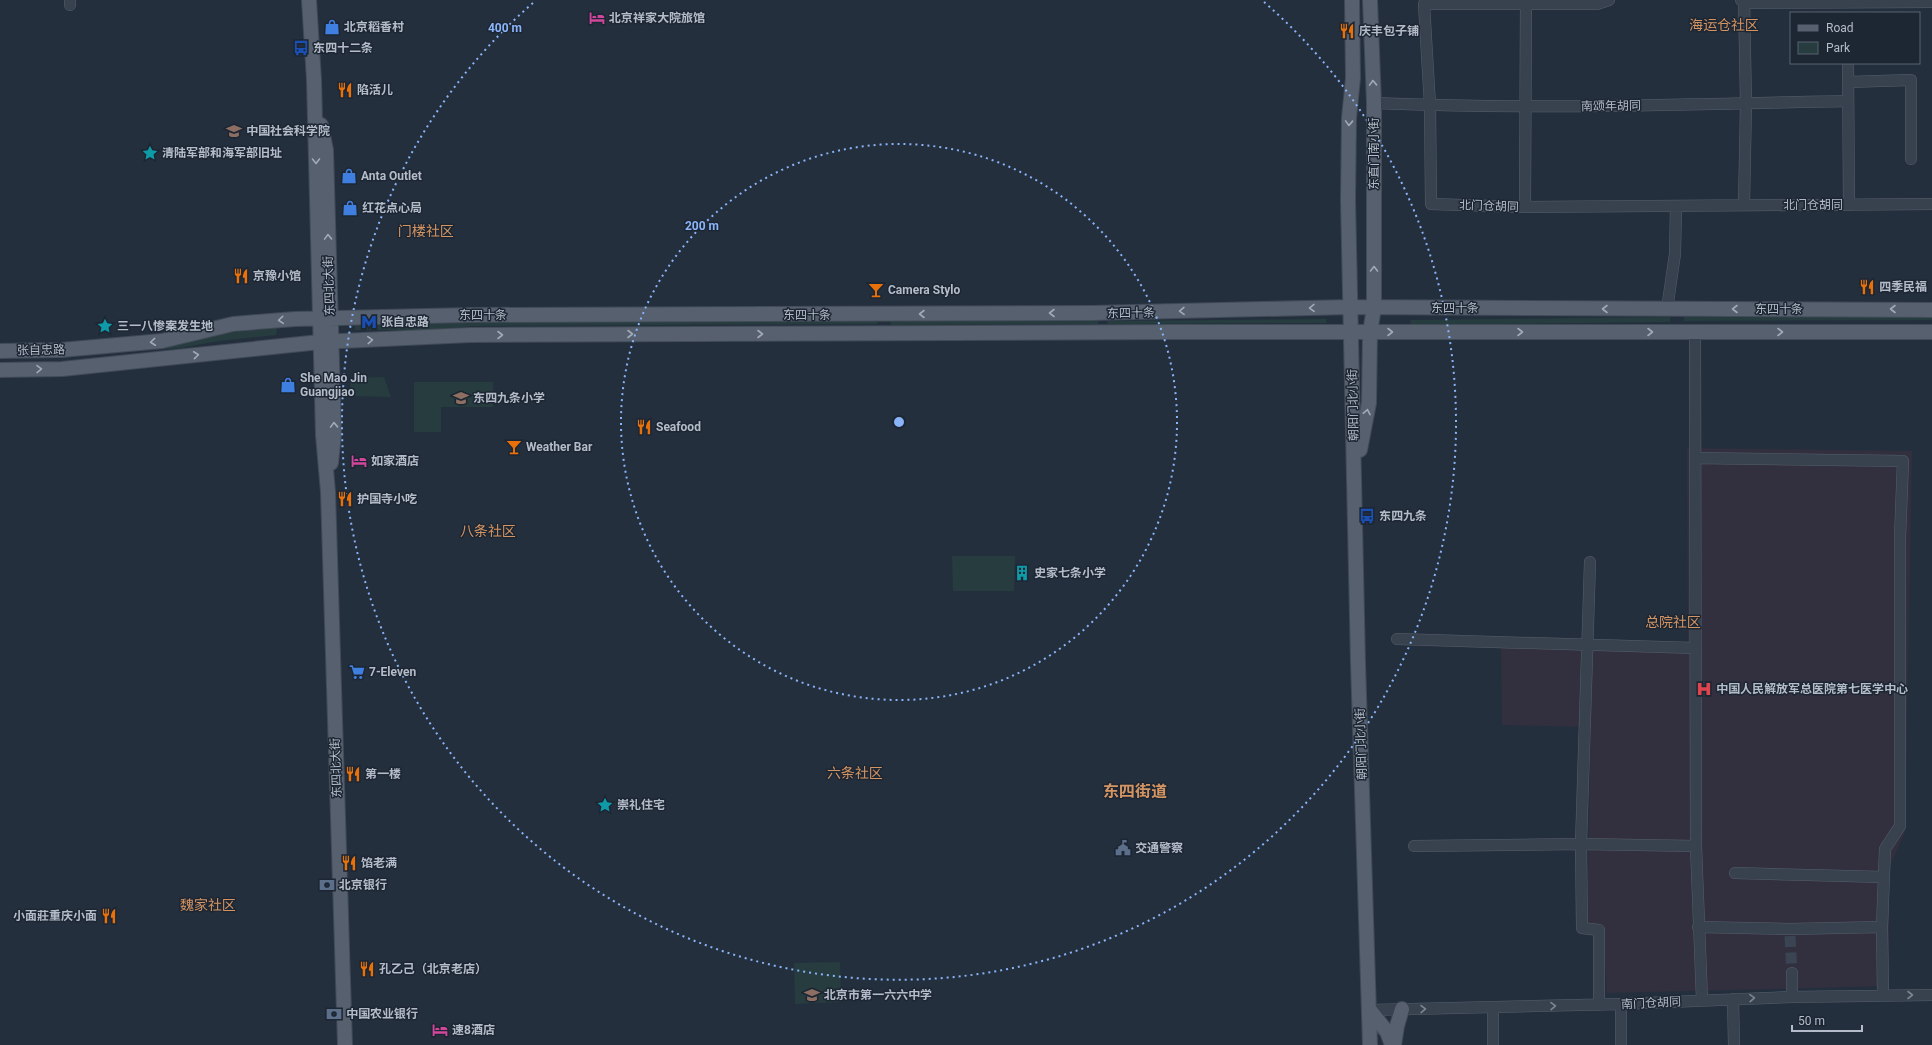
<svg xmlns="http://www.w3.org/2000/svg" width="1932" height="1045" font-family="Roboto,'Noto Sans SC',sans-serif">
<rect width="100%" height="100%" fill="#242f3e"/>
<!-- medical -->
<path fill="#32303f" d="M1687 448 1912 451 1905 832 1889 868V986L1607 993 1603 928 1587 924 1591 727 1502 725 1501 647 1688 653Z"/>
<!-- green -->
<path fill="#263c3f" d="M1932 316V320L1684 321V317Z
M1670 317V322L1410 325 1411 320Z
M1326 319V323L1108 324 1107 321Z
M876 320 878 324 474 326 428 330H355V326L487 321Z
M890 320H1099L1098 324 891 325Z
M276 328 277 331 276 335 219 341 180 348 101 354 102 351 225 333Z
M384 377 391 397 351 396 350 378Z
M414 382H493V407H441V432H414Z
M952 556H1015L1014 591H953Z
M840 962 841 1002 795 1004 794 963Z"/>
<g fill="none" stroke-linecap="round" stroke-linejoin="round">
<!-- minor-tunnel -->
<path stroke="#3a4453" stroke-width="11" stroke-dasharray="11 5.5" stroke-linecap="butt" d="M1790 936 1792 973"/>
<defs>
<path id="minor" d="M70 0V5
M1609 0 1597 4H1424L1430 105 1431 204 1525 207 1932 204
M1741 0 1744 3 1932 2
M1744 0 1746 103 1744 205
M1848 63 1849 205
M1848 82 1911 80V159
M1374 103C1532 110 1690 104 1848 101
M1525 207 1526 0
M1667 309 1675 254 1676 206
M1695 333 1696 846 1702 1000
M1695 458 1903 461 1900 538V826L1885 849 1882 927 1883 995
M1590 562 1581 844 1582 928 1599 930V1005
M1397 639 1695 648
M1414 846 1581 844 1696 846
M1735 873 1884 877
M1698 927 1790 929 1882 927
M1792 973V997
M1733 999 1734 1045
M1493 1007V1045
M1370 1010 1621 1004 1792 997 1932 995
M1621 1045V1004"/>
<path id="major" d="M309 0 314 80 323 435 328 492 345 1045
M1352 0 1353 78 1349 118 1348 200 1358 663 1370 1045
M321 125 326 150 334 434 331 463
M0 351 61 350 162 341 233 324 295 319 470 315 1092 313 1351 307 1932 310
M0 370 62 369 320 342 470 335 1173 332H1932
M1360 450 1369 403 1370 332 1374 308V103L1370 0
M1370 1010 1387 1032 1392 1045
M1394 1045 1397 1026 1402 1009"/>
</defs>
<!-- minor casing -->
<use href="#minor" stroke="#565f6c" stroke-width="12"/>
<!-- major casing -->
<use href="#major" stroke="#414a57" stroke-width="16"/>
<!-- minor -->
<use href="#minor" stroke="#38414e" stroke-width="11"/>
<!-- major -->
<use href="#major" stroke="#56606e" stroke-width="14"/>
</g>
<!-- one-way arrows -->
<defs><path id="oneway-chevron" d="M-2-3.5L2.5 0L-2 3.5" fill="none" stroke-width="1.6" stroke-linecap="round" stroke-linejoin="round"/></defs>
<g stroke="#a1aab7">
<use href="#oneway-chevron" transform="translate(1373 83) rotate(-92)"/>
<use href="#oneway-chevron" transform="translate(1349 123) rotate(92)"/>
<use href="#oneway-chevron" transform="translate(316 161) rotate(89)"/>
<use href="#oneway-chevron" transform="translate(328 237) rotate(-92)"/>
<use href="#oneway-chevron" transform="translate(1374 269) rotate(-90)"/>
<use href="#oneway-chevron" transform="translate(1312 308) rotate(179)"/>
<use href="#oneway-chevron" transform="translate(1605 309) rotate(-180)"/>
<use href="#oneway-chevron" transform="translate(1735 309) rotate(-180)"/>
<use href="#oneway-chevron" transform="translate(1893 309) rotate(-180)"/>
<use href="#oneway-chevron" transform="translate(1182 311) rotate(179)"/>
<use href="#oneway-chevron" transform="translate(1052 313) rotate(180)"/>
<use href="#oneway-chevron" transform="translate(922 314) rotate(180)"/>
<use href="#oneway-chevron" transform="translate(281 320) rotate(175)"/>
<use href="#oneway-chevron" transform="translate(1390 332)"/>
<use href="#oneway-chevron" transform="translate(1520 332)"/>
<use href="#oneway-chevron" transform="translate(1650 332)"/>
<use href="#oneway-chevron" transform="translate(1780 332)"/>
<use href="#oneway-chevron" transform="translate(630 334)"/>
<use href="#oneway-chevron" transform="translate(760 334)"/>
<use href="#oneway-chevron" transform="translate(500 335)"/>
<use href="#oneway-chevron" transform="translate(370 340) rotate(-3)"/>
<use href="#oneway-chevron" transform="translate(153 342) rotate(174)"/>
<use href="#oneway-chevron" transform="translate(196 355) rotate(-6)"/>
<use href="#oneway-chevron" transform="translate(39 369) rotate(-1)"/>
<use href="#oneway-chevron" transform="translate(1367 412) rotate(-79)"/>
<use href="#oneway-chevron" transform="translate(334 425) rotate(-92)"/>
</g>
<g stroke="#7c8592">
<use href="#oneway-chevron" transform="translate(1910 995)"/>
<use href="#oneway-chevron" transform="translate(1752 998) rotate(-2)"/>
<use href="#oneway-chevron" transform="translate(1553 1006) rotate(-1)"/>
<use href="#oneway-chevron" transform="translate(1423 1009) rotate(-1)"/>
</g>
<!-- distance rings -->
<g fill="none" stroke="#8ab4f8" stroke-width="2" stroke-dasharray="2 4">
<circle cx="899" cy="422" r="278"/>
<path d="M1264 2A557 557 0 1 1 534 2"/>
</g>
<!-- icons -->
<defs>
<symbol id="hotel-bare" viewBox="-9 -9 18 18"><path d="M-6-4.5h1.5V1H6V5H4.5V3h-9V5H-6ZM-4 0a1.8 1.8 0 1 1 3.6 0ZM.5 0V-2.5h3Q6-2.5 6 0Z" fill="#d1479c" stroke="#1d2633" stroke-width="2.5" paint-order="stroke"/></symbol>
<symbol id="shop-bare" viewBox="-9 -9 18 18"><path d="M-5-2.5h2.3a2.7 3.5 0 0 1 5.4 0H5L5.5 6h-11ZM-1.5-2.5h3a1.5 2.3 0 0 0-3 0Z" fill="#3f7fe0" stroke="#1d2633" stroke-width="2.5" paint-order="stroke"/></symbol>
<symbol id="restaurant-bare" viewBox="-9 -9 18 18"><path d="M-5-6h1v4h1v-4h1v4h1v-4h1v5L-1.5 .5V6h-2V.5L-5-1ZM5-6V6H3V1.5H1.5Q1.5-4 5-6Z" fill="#e8710a" stroke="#1d2633" stroke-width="2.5" paint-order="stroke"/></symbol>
<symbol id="bus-bare" viewBox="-9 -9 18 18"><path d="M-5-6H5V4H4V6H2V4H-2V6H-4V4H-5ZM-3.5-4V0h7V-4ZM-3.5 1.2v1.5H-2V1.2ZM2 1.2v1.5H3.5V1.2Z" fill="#1a4fb4" stroke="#1d2633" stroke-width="2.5" paint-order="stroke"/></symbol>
<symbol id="university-bare" viewBox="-9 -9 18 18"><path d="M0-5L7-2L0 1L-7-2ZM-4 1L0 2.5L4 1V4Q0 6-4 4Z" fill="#8d6e63" stroke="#1d2633" stroke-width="2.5" paint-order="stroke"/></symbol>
<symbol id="sight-bare" viewBox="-9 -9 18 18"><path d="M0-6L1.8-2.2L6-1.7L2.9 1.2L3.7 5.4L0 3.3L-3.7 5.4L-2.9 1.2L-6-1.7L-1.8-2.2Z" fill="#0f9aa8" stroke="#1d2633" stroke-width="2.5" paint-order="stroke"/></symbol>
<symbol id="bar-bare" viewBox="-9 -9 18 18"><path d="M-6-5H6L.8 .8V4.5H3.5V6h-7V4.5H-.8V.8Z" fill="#e8710a" stroke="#1d2633" stroke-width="2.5" paint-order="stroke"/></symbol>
<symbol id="metro-bare" viewBox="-9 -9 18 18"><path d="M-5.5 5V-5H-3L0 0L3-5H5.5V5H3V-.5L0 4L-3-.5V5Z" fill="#1a4fb4" stroke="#1d2633" stroke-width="2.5" paint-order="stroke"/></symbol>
<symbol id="school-bare" viewBox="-9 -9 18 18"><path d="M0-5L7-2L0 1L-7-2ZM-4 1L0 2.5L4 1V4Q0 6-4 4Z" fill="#8d6e63" stroke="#1d2633" stroke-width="2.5" paint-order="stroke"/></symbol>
<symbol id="building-bare" viewBox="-9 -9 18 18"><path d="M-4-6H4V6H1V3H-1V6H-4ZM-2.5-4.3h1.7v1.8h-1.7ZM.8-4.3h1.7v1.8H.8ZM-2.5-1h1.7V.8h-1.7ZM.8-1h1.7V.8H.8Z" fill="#0f9aa8" stroke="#1d2633" stroke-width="2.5" paint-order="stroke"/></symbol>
<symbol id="supermarket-bare" viewBox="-9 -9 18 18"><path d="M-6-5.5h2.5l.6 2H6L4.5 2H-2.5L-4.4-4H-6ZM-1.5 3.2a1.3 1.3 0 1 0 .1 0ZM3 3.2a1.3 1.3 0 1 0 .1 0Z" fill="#3f7fe0" stroke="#1d2633" stroke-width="2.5" paint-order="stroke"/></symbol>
<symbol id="hospital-bare" viewBox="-9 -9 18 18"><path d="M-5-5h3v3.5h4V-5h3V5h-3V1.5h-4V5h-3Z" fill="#e0444e" stroke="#1d2633" stroke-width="2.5" paint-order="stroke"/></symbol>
<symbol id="civic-bare" viewBox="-9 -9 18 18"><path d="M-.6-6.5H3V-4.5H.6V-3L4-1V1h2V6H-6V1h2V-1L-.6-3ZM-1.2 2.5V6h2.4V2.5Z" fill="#5c6f8a" stroke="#1d2633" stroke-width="2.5" paint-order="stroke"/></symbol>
<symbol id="bank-bare" viewBox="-9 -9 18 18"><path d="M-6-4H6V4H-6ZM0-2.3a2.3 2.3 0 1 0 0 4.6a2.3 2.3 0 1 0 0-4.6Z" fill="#5c6f8a" stroke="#1d2633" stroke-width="2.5" paint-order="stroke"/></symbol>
</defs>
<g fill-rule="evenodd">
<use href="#hotel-bare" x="586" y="7" width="22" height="22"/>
<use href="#shop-bare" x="321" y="16" width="22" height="22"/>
<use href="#restaurant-bare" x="1336" y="20" width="22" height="22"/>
<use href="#bus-bare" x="290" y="37" width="22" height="22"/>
<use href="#restaurant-bare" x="334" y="79" width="22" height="22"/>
<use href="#university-bare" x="223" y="120" width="22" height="22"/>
<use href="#sight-bare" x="139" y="142" width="22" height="22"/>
<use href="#shop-bare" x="338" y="165" width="22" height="22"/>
<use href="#shop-bare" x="339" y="197" width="22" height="22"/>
<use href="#restaurant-bare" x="230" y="265" width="22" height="22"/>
<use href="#restaurant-bare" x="1856" y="276" width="22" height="22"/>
<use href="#bar-bare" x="865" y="279" width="22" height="22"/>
<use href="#metro-bare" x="358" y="311" width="22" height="22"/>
<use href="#sight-bare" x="94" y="315" width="22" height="22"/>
<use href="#shop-bare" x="277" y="374" width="22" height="22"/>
<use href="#school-bare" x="450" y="387" width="22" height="22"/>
<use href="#restaurant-bare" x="633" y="416" width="22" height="22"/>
<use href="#bar-bare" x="503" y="436" width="22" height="22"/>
<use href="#hotel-bare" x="348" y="450" width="22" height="22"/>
<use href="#restaurant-bare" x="334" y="488" width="22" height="22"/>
<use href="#bus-bare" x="1356" y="505" width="22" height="22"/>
<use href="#building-bare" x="1011" y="562" width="22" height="22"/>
<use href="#supermarket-bare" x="346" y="661" width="22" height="22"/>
<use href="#hospital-bare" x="1693" y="678" width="22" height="22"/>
<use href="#restaurant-bare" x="342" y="763" width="22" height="22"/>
<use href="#sight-bare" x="594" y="794" width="22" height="22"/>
<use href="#civic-bare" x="1112" y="837" width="22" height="22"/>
<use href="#restaurant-bare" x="338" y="852" width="22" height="22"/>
<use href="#bank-bare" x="316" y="874" width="22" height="22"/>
<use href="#restaurant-bare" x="98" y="905" width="22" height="22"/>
<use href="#restaurant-bare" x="356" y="958" width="22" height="22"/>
<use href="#school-bare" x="801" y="984" width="22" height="22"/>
<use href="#bank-bare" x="323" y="1003" width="22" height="22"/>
<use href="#hotel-bare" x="429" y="1019" width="22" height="22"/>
</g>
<g text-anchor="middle" stroke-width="3" stroke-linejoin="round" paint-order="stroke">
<!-- poi labels -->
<g font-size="12" font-weight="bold" fill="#b4bcc9" stroke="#1d2633" text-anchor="start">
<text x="609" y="22">北京祥家大院旅馆</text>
<text x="344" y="31">北京稻香村</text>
<text x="1359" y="35">庆丰包子铺</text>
<text x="313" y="52">东四十二条</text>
<text x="357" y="94">陷活儿</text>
<text x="246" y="135">中国社会科学院</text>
<text x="162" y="157">清陆军部和海军部旧址</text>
<text x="361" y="180">Anta Outlet</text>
<text x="362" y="212">红花点心局</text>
<text x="253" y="280">京豫小馆</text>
<text x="1879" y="291">四季民福</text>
<text x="888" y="294">Camera Stylo</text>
<text x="381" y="326">张自忠路</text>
<text x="117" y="330">三一八惨案发生地</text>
<text x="300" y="382">She Mao Jin<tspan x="300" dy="14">Guangjiao</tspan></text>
<text x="473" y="402">东四九条小学</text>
<text x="656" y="431">Seafood</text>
<text x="526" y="451">Weather Bar</text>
<text x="371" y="465">如家酒店</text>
<text x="357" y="503">护国寺小吃</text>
<text x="1379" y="520">东四九条</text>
<text x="1034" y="577">史家七条小学</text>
<text x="369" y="676">7-Eleven</text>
<text x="1716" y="693">中国人民解放军总医院第七医学中心</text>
<text x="365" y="778">第一楼</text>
<text x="617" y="809">崇礼住宅</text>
<text x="1135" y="852">交通警察</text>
<text x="361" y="867">馅老满</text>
<text x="339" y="889">北京银行</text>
<text x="97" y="920" text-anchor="end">小面莊重庆小面</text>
<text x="379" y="973">孔乙己（北京老店）</text>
<text x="824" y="999">北京市第一六六中学</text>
<text x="346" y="1018">中国农业银行</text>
<text x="452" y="1034">速8酒店</text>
</g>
<!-- street labels -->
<g font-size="12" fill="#b4bcc9" stroke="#1d2633">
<text transform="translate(1611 106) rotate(-1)" y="4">南颂年胡同</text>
<text transform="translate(1374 154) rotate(-90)" y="4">东直门南小街</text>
<text x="1813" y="209">北门仓胡同</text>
<text transform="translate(1489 206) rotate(2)" y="4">北门仓胡同</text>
<text transform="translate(329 286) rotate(-92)" y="4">东四北大街</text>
<text x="1455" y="312">东四十条</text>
<text x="1779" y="313">东四十条</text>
<text transform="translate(1131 313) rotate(-1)" y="4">东四十条</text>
<text x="483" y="319">东四十条</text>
<text x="807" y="319">东四十条</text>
<text transform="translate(41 350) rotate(-1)" y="4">张自忠路</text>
<text transform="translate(1353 405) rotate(-91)" y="4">朝阳门北小街</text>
<text transform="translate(1361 744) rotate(-92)" y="4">朝阳门北小街</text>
<text transform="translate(336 768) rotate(-92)" y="4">东四北大街</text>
<text transform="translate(1651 1003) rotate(-3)" y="4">南门仓胡同</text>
</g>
<!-- quarter labels -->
<g font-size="14" fill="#d59563" stroke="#1d2633">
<text x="1724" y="30">海运仓社区</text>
<text x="426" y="236">门楼社区</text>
<text x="488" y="536">八条社区</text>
<text x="1673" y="627">总院社区</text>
<text x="855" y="778">六条社区</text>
<text x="208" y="910">魏家社区</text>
</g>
<!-- district labels -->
<g font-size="16" font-weight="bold" fill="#d59563" stroke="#1d2633">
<text x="1135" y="797">东四街道</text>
</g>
</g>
<circle cx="899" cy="422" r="6" fill="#8ab4f8" stroke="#1d2633" stroke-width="2"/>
<g font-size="12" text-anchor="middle" font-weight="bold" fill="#8ab4f8" stroke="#1d2633" stroke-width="3" stroke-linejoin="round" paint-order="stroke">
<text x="505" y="32">400 m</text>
<text x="702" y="230">200 m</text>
</g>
<!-- legend -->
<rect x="1790" y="12" width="130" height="52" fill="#1d2633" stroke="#59626f"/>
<rect x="1798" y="25" width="20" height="6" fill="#56606e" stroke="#59626f"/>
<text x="1826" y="32" font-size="12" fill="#b4bcc9">Road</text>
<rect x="1798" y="42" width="20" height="12" fill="#263c3f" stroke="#59626f"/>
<text x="1826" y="52" font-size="12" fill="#b4bcc9">Park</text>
<!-- scale -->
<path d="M1792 1025v6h70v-6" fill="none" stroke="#b4bcc9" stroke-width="2"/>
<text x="1798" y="1025" font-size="12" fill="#b4bcc9" stroke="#1d2633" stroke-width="3" paint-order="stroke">50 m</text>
</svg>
